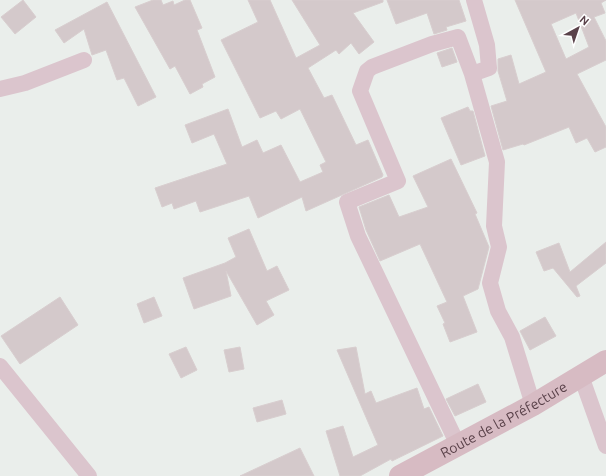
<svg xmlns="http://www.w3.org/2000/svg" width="606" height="476" font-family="Ubuntu,sans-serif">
<rect width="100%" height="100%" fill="#eaeeeb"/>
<!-- building -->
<path fill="#d4c9cb" stroke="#d8cecf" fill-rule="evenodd" d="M23 0 36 17 15 34 1 17Z
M153 0H161L163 5 173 1 174 5 185 0H190L202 28 197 30 215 77 202 84 203 87 190 94 175 66 170 69 135 7Z
M248 0H270L296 58 320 45 292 0H383V2L353 13 374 42 359 54 351 43 339 54 336 50 308 68 324 98 332 95 356 145 368 140 383 175 382 177 306 211 302 197 258 218 249 196 200 212 196 201 174 209 172 203 162 207 155 188 227 164 214 134 192 143 185 125 228 109 242 147 257 140 263 153 281 145 300 182 323 172 320 165 326 162 300 109 281 119 276 111 260 118 221 40 258 22Z
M387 0H459L466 21 446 27 447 30 434 34 427 13 396 24Z
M515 0H606L601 3 605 13 594 17 606 41V60L577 74 606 127V147L595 152 587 138 576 143 569 127 524 145 523 144 503 150 491 106 507 101 498 71V59L511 55 519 84 546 72ZM576 13 589 47 566 59 551 24Z
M107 2 156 97 138 106 124 78 117 80 106 50 92 55 84 29 64 43 55 30Z
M452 48 457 62 442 67 437 53Z
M468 107 470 111H473L485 156 461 165 441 118Z
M451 159 477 213 475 214 489 247 478 289 463 296 477 332 450 342 443 324 445 323 437 306 447 302 420 244 380 261 366 230 359 207 389 195 399 217 428 207 413 176Z
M249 229 267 271 277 266 289 290 266 301 274 315 257 325 226 271 231 296 194 309 183 278 225 263 236 257 228 238Z
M606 242V263L576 286 580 296 577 297 553 268 544 271 536 252 559 243 570 272Z
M60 297 78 325 20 364 1 336Z
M154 297 162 316 144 323 137 304Z
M545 317 556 336 530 350 520 331Z
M186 347 197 370 181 378 169 354Z
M240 347 244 369 229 372 224 350Z
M356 347 365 394 371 391 376 403 417 388 424 409 429 407 443 436 392 461 391 459 360 476H340L326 431 343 426 353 457 378 445 337 350Z
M478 384 486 402 455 416 446 399Z
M282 400 286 414 257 422 253 408Z
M300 448 314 476H240Z"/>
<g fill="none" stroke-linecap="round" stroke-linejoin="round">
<!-- street -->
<path stroke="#dbc5cd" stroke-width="16" d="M472 74 489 68 487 45 474 0
M0 89 25 83 84 60
M0 366 89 476
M581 376 606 446
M458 445 358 236 347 202 398 181 360 91 367 71 372 67 432 44 458 37 472 74 497 162 494 226 499 247 490 283 498 311 512 337 533 405"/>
<!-- secondary -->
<path stroke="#d7bbc3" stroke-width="22" id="s1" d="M400 476 533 405 606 361"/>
</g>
<g text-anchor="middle" stroke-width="4" stroke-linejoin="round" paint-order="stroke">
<!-- street labels -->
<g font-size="14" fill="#5a424a" stroke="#fff">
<text dy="5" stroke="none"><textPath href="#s1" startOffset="118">Route de la Préfecture</textPath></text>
</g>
</g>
<!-- north arrow -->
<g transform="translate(578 28) rotate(40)" stroke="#ffffff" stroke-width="3" paint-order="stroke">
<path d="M0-3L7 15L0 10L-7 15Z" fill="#5a424a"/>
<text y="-6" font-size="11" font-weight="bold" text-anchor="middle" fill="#5a424a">N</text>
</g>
</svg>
